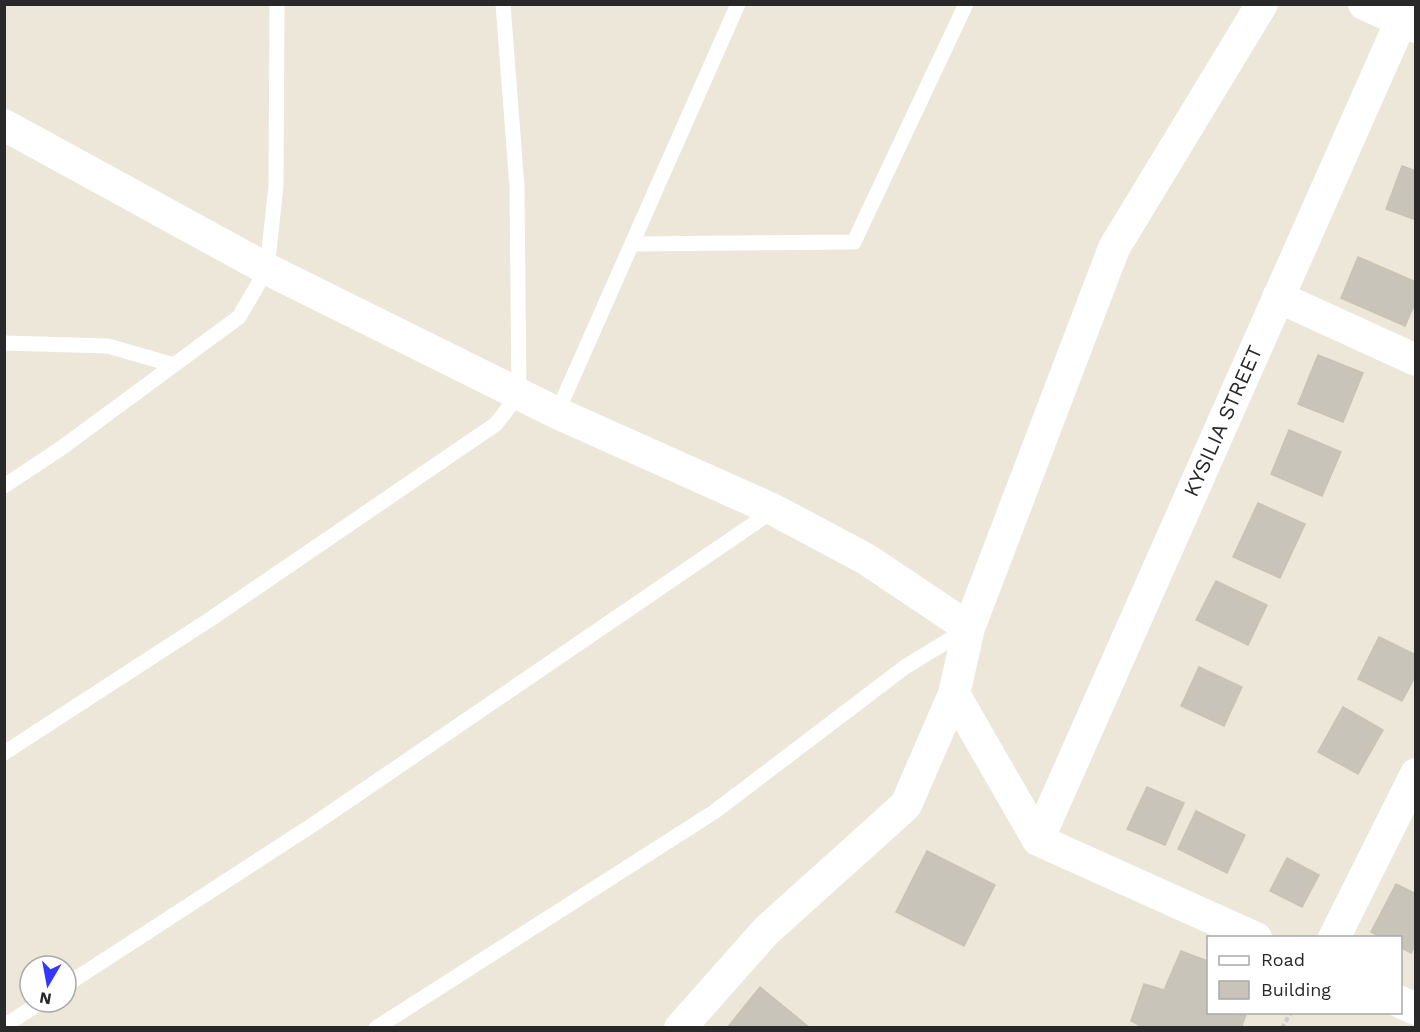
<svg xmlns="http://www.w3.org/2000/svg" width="1420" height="1032" font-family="'Work Sans',sans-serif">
<rect width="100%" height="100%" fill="#ede7d9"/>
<!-- building -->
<path fill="#c8c4b9" stroke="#c8c4b2" stroke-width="1.5" d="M1402 166 1416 171V220L1386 209Z
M1358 257 1416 282V301L1405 326 1341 298Z
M1318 355 1363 373 1343 422 1298 404Z
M1289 430 1341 452 1322 496 1271 474Z
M1258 503 1305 524 1280 578 1233 557Z
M1216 581 1267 605 1248 645 1196 620Z
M1379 637 1416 655V675L1402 701 1358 679Z
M1199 667 1242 687 1224 726 1181 706Z
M1343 707 1383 730 1358 774 1318 752Z
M1147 787 1184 803 1165 845 1127 829Z
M1196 811 1245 835 1227 873 1178 849Z
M927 851 995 885 964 946 896 912Z
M1287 858 1319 875 1302 907 1270 891Z
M1396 884 1416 894V944L1411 953 1400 947V938H1382L1371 932Z
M1181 951 1208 961V1012H1247L1241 1028H1144L1131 1021 1144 984 1164 990Z
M760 987 810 1028H727Z"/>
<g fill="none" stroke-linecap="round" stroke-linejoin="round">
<!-- path -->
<path stroke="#ccc" stroke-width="4" stroke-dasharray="4.5 3" stroke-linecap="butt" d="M1282 1028 1291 1012"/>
<!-- lane -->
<path stroke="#fff" stroke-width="15" d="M633 244 854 242 966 4
M4 343 108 346 174 365
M557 413 738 4
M4 486 60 449 239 317 267 269 276 186 277 4
M4 753 212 618 496 424 519 394 517 187 503 4
M66 985 317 822 774 510
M4 1026 41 1002
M376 1028 714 812 905 667 967 629"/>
<!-- street -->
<path stroke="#fff" stroke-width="32" d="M1364 4 1416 27
M4 125 267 269 557 413 774 510 866 559 969 628
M1278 297 1416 360
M954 694 1038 840 1256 938
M1038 840 1401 21 1413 4
M1334 938 1416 774
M1400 1002 1416 1009
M680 1028 766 931 906 805 954 694 969 628 1114 248 1262 4"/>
</g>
<g text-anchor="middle" stroke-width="5" stroke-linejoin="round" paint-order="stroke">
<!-- street labels -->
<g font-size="21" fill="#292929" stroke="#fff">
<text transform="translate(1223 421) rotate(-66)" y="7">KYSILIA STREET</text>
</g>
</g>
<!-- border -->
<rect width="1420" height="1032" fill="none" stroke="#292929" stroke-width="12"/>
<!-- legend -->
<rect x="1207" y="936" width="195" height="78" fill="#ffffff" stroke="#a9a9a9" stroke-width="1.5"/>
<rect x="1219" y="956" width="30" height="9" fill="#ffffff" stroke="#a9a9a9" stroke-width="1.5"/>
<text x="1261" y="966" font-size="18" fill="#292929">Road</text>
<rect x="1219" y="981" width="30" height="18" fill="#c8c4b9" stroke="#a9a9a9" stroke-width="1.5"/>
<text x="1261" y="996" font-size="18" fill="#292929">Building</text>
<!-- north arrow -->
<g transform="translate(48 984) rotate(190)"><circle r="28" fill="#ffffff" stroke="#a9a9a9" stroke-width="1.5"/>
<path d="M0-4.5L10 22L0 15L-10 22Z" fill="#3438ff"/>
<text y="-9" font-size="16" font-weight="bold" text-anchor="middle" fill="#292929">N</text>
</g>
</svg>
